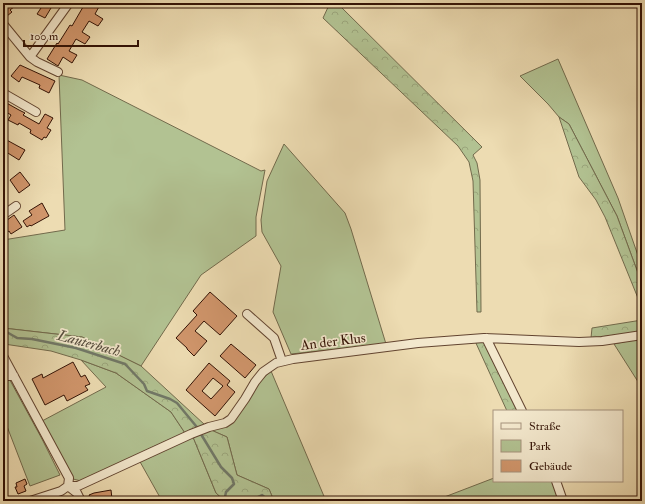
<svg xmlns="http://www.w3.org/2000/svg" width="645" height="504" font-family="'IM FELL Double Pica',serif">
<defs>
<pattern id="forest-crowns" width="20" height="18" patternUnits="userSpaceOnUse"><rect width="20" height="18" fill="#b2c292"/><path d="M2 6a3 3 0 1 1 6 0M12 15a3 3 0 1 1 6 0" fill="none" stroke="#9aa67c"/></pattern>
</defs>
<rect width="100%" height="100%" fill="#eddcb2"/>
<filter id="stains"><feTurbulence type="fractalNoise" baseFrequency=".005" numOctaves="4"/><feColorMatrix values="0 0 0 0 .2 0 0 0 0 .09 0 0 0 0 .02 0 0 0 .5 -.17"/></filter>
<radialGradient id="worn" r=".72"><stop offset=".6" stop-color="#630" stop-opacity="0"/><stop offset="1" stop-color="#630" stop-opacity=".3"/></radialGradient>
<!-- green -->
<path fill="#b2c292" stroke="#726a4c" d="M558 59 618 198 642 267V284L617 216 569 124 559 117 548 104 520 76Z
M59 75 82 80 261 171 265 170 256 217V236L201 275 141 366 82 337 3 328V240L65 230Z
M284 144 345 213 351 229 386 344 291 354 273 312 281 266 262 232 261 220 267 181Z
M642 338V388L614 344Z
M81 360 116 373 171 412 185 433 166 441 81 481 73 479 42 421 106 387Z
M3 371 6 373 42 439 60 475 30 486 3 416Z
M271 371 326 501H274L269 489 237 475 227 437 211 430 225 427 260 381Z
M193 437 216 493 225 501H162L139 460Z
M494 478V481H552L560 501H434Z"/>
<!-- forest -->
<path fill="url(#forest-crowns)" stroke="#726a4c" d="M330 3H337L482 147 473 155 477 163 480 180 481 312H477L473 181 469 162 458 146 323 18Z
M559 117 569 124 617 216 642 284V308L605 217 596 200 579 177Z
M642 320V332L591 338 592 328Z
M3 328 82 337 141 366 205 425 185 433 171 412 116 373 81 360 51 351 4 344Z
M475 341 483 342 489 348 519 411H507Z
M211 430 227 437 237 475 269 489 274 501H225L216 493 193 437Z"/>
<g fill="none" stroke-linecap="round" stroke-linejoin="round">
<!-- stream -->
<path stroke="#717867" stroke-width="2.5" d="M5 331 17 338 32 339 76 348 125 364 144 384 147 391 170 399 177 403 196 426 221 467 232 478 234 484 226 492 225 497 229 501
M250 501 262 495 269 501"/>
</g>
<!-- building -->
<path fill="#d1966c" stroke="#331205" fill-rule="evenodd" d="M3 3H19L10 10 12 12 7 16 3 10Z
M33 3H54L45 18 37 14 41 8Z
M87 3H101L95 14 103 19 98 26 89 21 82 32 90 37 85 44 76 39 69 51 77 55 72 63 63 57 58 66 47 59 57 43 58 44 70 25 72 26 83 7 84 8Z
M20 65 55 81 49 93 39 88 40 85 22 77 19 82 11 76Z
M3 101 19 110 25 113 23 115 39 124 45 114 53 118 47 128 51 130 46 138 44 137 42 140 30 133 31 130 19 123 18 125 8 120 11 115 3 110Z
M3 138 25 150 19 160 3 150Z
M20 172 30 185 19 193 10 180Z
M42 203 49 216 31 226 30 225 27 227 23 221 32 215 29 211Z
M14 215 22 227 11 234 9 231 6 233 3 229V223Z
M210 292 237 316 220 335 204 321 195 331 207 341 194 356 187 349V348L176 338 197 315 193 311Z
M231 344 256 365 245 378 220 356Z
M73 362 81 377 85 375 90 384 85 386 88 390 67 401 64 395 45 405 32 379 42 374 43 378Z
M209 363 230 381 227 385 235 392 215 416 186 390ZM213 378 223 386 211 399 202 391Z
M25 479 27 484 24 486 26 491 18 494 15 487H17L16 483Z
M111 490 112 499 104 500V501H92L89 495 94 493Z"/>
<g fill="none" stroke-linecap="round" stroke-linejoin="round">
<defs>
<path id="minor" d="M3 24 30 57 69 3
M30 57 37 62 58 72
M3 93 36 112
M3 215 16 206
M247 314 274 338 282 361
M486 338 522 411
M3 356 69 478 68 486
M3 376H14
M556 481 563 501
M68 486H78L191 434 209 427 225 423 231 419 245 399 255 382 263 372 276 363 293 359 418 343 484 338 579 342 602 341 642 335
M68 486 77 493 81 501
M30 501 61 491 68 486"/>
</defs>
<!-- minor casing -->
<use href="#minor" stroke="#624430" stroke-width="10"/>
<!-- minor -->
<use href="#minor" stroke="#f3e8cd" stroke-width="8"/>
</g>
<g text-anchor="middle" stroke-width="3.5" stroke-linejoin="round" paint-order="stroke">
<!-- street labels -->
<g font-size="14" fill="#331205" stroke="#f3e8cd">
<text transform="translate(333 341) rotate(-7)" y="5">An der Klus</text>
</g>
<!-- water labels -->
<g font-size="15" font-style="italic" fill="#574e3e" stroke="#f3e8cd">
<text transform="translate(89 343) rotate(15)" y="5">Lauterbach</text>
</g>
</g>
<!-- margin -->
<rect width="645" height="504" fill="none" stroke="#eddcb2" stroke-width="16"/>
<rect x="4" y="4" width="637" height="496" fill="none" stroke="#331205" stroke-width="2"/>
<rect x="8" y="8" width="629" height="488" fill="none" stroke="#331205"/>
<!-- legend -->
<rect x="493" y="410" width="130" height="72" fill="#f3e8cd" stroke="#a6927d"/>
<rect x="501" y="423" width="20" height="6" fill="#f3e8cd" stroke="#a6927d"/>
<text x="529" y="430" font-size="12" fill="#331205">Straße</text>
<rect x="501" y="440" width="20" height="12" fill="#b2c292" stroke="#a6927d"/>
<text x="529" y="450" font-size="12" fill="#331205">Park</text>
<rect x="501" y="460" width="20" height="12" fill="#d1966c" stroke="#a6927d"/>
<text x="529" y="470" font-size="12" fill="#331205">Gebäude</text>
<!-- scale -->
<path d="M24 40v6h114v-6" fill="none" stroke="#331205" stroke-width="2"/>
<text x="30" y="40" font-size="12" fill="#331205" stroke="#f3e8cd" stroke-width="3" paint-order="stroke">100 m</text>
<rect width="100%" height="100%" filter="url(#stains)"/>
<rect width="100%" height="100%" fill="url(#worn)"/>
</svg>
